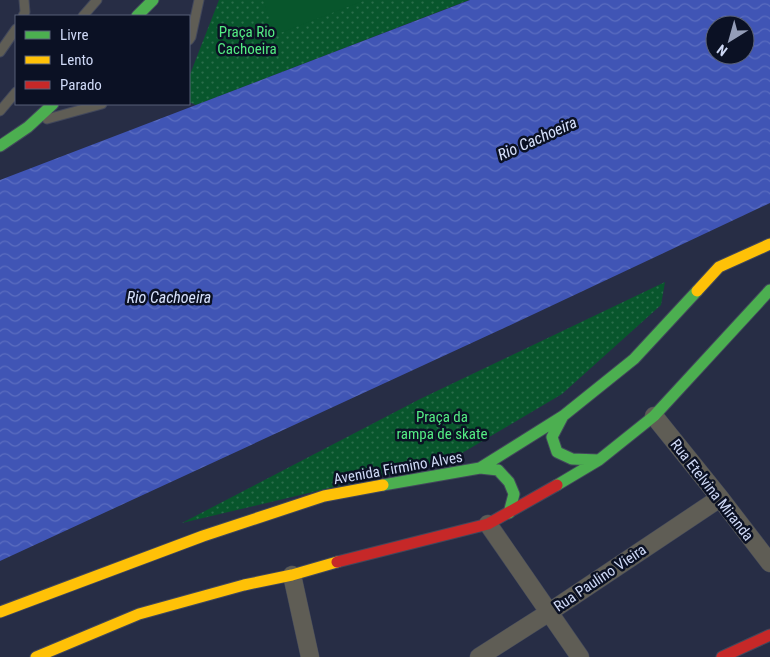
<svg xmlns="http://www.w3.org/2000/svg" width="770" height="657" font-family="'Roboto Condensed',sans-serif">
<defs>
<pattern id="park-dots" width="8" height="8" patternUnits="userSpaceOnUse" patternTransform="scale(1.25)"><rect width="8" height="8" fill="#08562c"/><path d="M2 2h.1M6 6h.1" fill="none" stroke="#2b6e4b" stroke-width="1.8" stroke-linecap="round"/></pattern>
<pattern id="water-waves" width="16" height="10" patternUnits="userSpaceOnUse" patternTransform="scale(1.25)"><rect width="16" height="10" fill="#4055b5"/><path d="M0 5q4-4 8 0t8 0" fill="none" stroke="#5b6dc0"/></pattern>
</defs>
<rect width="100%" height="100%" fill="#272d45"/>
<!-- park -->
<path fill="url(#park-dots)" d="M219 0H469L196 105 189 102V77Z
M665 282 661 305 562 394 452 459 182 523 420 399Z"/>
<!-- garden -->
<path fill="#08562c" d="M263 0H363V1L275 35Z"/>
<!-- water -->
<path fill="url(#water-waves)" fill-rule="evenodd" d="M470 0H770V203L517 322 0 561V180ZM715 25H745V55H715Z"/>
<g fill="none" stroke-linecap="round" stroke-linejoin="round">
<defs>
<path id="lane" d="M23 16 25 12 24 0
M83 16 97 0
M189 40 191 37 199 0
M0 52 16 29
M0 111 16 92
M47 119 102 104"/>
<path id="street" d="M654 416 720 498 770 563
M488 524 580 657
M292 575 310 657
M479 657 548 613 720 498"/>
<path id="fast" d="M137 16 153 0
M0 146 28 127 53 104
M563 416 552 437 557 452 572 459 599 460
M480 468 498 470 509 482 514 494 509 513
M383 485 480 468 563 416 634 359 697 291
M557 485 599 460 654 416 770 290"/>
<path id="slow" d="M697 291 719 267 770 244
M0 612 203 536 324 496 383 485
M36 657 139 614 244 585 292 575 337 562"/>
<path id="jam" d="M337 562 488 524 557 485
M722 657 770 635"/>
</defs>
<!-- lane casing -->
<use href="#lane" stroke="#41475b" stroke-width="11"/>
<!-- street casing -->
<use href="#street" stroke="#41475b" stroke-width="19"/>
<!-- fast casing -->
<use href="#fast" stroke="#41475b" stroke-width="13"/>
<!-- slow casing -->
<use href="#slow" stroke="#41475b" stroke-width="13"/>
<!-- jam casing -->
<use href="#jam" stroke="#41475b" stroke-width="13"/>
<!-- lane -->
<use href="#lane" stroke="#5f5d55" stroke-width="9"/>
<!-- street -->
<use href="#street" stroke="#5f5d55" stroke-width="18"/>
<!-- fast -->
<use href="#fast" stroke="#4caf50" stroke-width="11"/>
<!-- slow -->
<use href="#slow" stroke="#ffc107" stroke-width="11"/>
<!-- jam -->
<use href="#jam" stroke="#c62828" stroke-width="11"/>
</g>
<g text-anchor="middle" stroke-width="5" stroke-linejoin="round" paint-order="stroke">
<!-- park labels -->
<g font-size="15" fill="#54ec83" stroke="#0b1124">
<text x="247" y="37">Praça Rio<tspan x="247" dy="17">Cachoeira</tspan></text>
<text x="442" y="422">Praça da<tspan x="442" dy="17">rampa de skate</tspan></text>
</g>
<!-- street labels -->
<g font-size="15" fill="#cfd9f6" stroke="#0b1124">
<text transform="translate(398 468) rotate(-10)" y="5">Avenida Firmino Alves</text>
<text transform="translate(712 490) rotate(52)" y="5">Rua Etelvina Miranda</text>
<text transform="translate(600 578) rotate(-34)" y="5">Rua Paulino Vieira</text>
</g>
<!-- water labels -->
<g font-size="16" font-style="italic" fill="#d7e1fc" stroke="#0b1124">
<text transform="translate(537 138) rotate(-24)" y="6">Rio Cachoeira</text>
<text x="169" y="303">Rio Cachoeira</text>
</g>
</g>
<!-- legend -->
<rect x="15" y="15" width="175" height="90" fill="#0b1124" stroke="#596178"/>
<rect x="25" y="31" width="25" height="8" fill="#4caf50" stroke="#596178"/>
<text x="60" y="40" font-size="15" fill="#cfd9f6">Livre</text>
<rect x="25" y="56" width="25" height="8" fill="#ffc107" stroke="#596178"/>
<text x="60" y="65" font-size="15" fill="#cfd9f6">Lento</text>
<rect x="25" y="81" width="25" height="8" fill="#c62828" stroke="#596178"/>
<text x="60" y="90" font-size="15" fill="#cfd9f6">Parado</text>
<!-- north arrow -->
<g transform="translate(730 40) rotate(217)"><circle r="24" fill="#0b1124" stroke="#596178"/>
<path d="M0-4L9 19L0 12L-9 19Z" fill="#949db8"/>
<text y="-8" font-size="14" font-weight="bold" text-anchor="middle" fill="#cfd9f6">N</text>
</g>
</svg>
